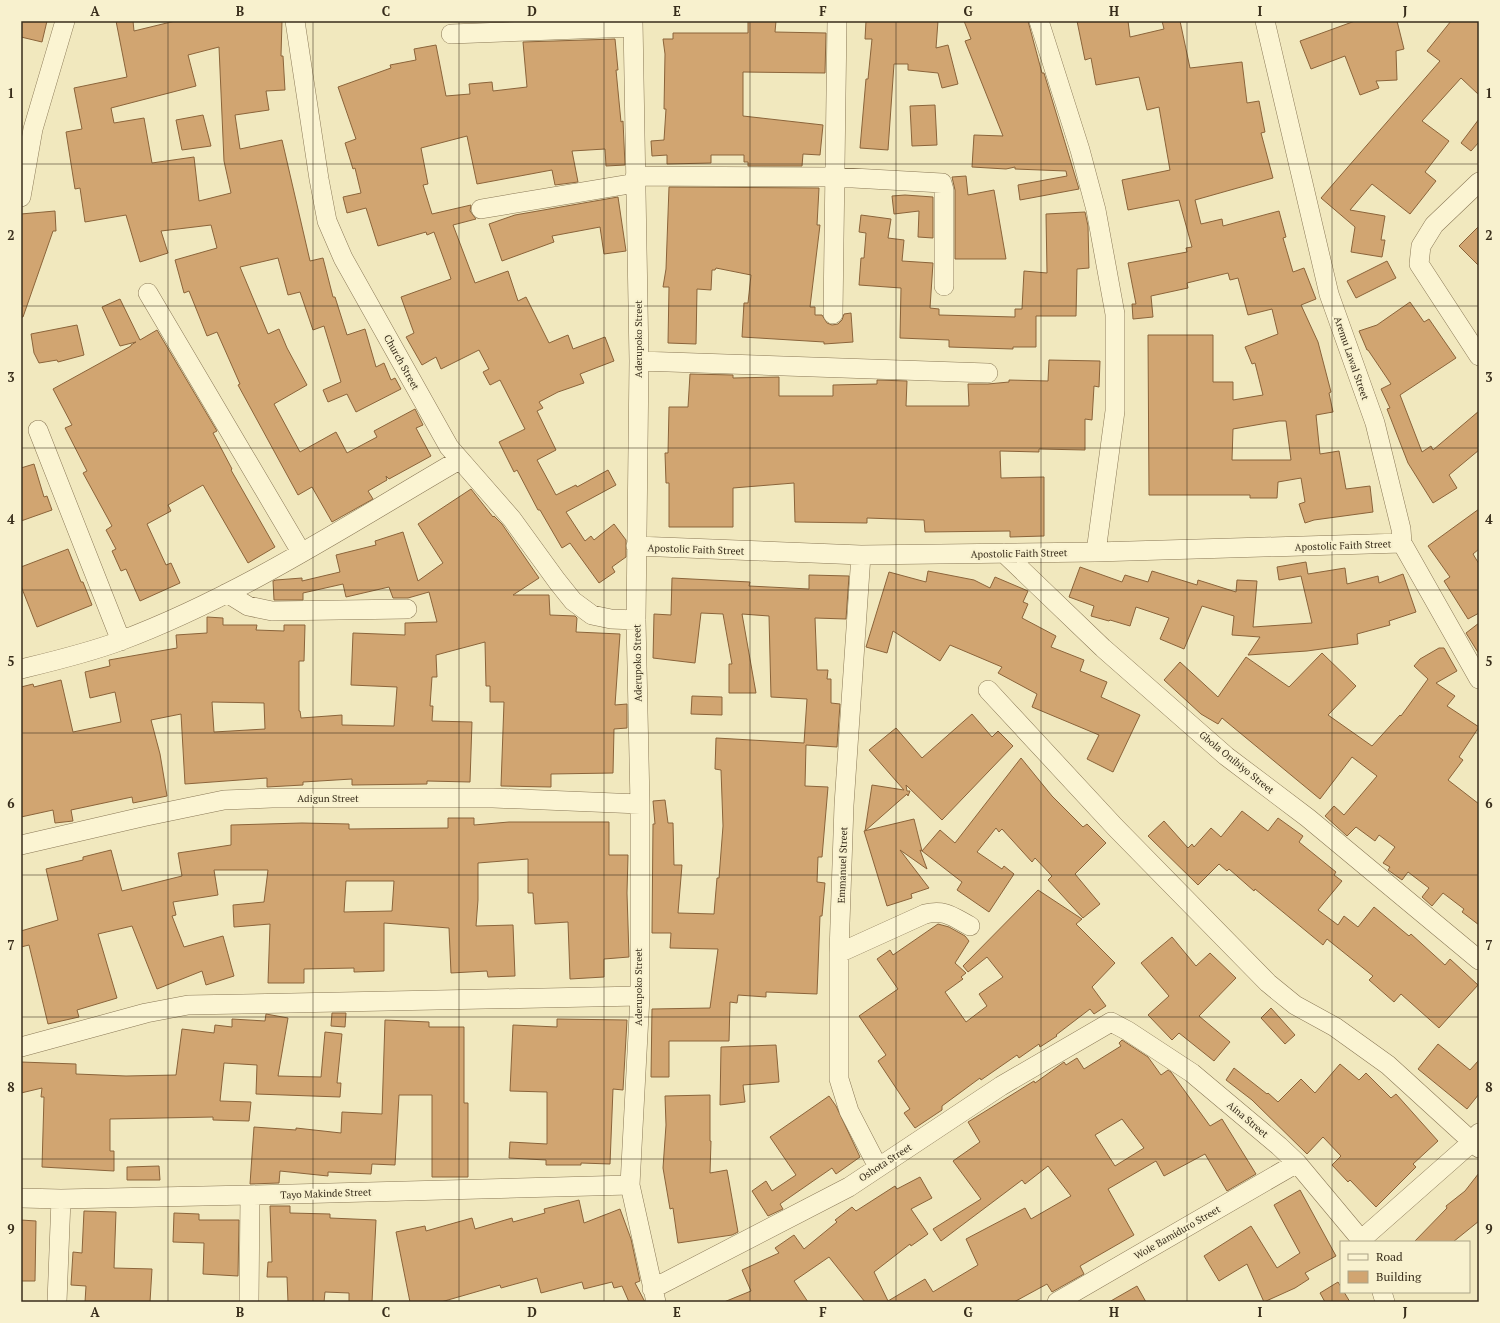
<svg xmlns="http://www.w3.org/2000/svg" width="1500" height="1323" font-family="'PT Serif',serif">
<rect width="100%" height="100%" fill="#f1e8be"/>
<!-- building -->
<path fill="#d1a571" stroke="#8b643a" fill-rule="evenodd" d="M21 21H47L42 42 21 37Z
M116 21H133L134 31 175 21H282L281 56H283L285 90 266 91 269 110 235 115 240 149 282 140 310 261 323 258 333 297H335L347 335 365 329 376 367 384 363 391 380 395 378 401 389 356 412 347 394 328 402 323 390 341 382 324 326 313 330 300 292 288 295 278 258 240 267 268 334 279 329 287 348 307 385 274 404 300 452 336 432 347 453 377 437 374 431 415 409 423 425 416 428 431 456 389 479 386 476 387 480 368 491 373 499 332 522 312 487 298 495 238 385 240 384 217 332 207 336 189 291 184 293 175 260 217 248 211 225 161 231 168 253 140 262 126 215 85 222 80 188 75 189 66 132 82 129 74 88 127 77ZM219 47 224 161 231 193 199 201 194 157 152 163 144 118 114 123 111 108 196 86 188 55Z
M748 21H776L775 32 826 33 825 73 743 72V116L823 125 820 155 803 154 802 166H748V162H744V155H711V163L667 164V155L652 156 651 141 664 140 666 109H664L665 54 663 39H673V33H748Z
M866 21H938L936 48 948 45 958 84 942 88 938 73 908 70V64H894L888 150 860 148 866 79H868L872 39H865Z
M964 21H1028L1042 73H1044L1079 189 1020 200 1018 185 1067 176 1066 171 1015 169V167L1006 169 972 167 974 135 1003 136 965 41 971 39Z
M1077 21H1128L1130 37 1164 29 1162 21H1180L1190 68 1242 62 1247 103 1259 101 1265 132 1261 133 1273 178 1195 200 1201 224 1222 219 1223 226 1279 211 1286 237 1283 238 1293 272 1304 268 1316 299 1301 305 1318 342 1331 392 1329 393 1333 412 1316 415 1320 454 1339 451 1346 489 1370 486 1373 512 1314 520 1305 523 1299 504 1305 502 1301 478 1278 482 1277 498H1250V495H1149L1148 335H1213V382H1233V400L1263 395 1255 363 1252 364 1245 347 1278 334 1272 309 1248 315 1238 278 1230 280 1228 273 1187 283 1188 288 1151 296 1153 317 1133 319 1132 304H1136L1128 263 1187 252 1186 248 1192 247 1179 200 1128 210 1122 180 1170 170 1159 107 1147 110 1139 77 1096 85 1091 58 1085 60ZM1279 421H1286L1291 460H1232L1233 429Z
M1355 21H1397L1404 49 1396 51 1397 80 1376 81 1379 88 1360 95 1345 56 1311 69 1300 41Z
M1451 21H1479V95L1461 78 1422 121 1449 141 1425 172 1436 181 1410 214 1372 184 1350 210 1385 216 1381 240H1385L1382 257 1351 252 1355 227 1321 198 1440 61 1427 51Z
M615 39 618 70H616L621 122 623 121 625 165 606 166 605 149 572 151 578 182 555 185 552 170 477 184 467 136 421 148 428 184 423 185 432 214 471 205 470 211 476 219 453 225 475 283 508 271 518 301 526 297 549 343 568 335 573 349 605 337 614 361 580 374 584 383 558 392 539 402 543 408 537 411 556 450 537 460 556 495 576 485 577 487 608 470 616 485 566 512 585 541 591 536 594 540 614 524 626 540V557L612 567 615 572 599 583 570 543 562 548 540 510H538L517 470 514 472 499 442 525 429 500 380 490 385 483 372 489 369 479 350 441 369 436 357 422 365 406 337 414 333 401 297 451 279 450 276 434 232 427 235 426 232 378 246 366 208 347 213 343 197 361 193 355 168 353 169 345 143 356 139 338 87 391 68 390 65 416 60 414 49 436 45 446 96 470 94 469 84 492 82 493 91 527 87 523 42Z
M935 105 937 145 912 146 910 106Z
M203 115 211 146 182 150 176 120Z
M1479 119V142L1471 151 1461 143Z
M966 176 968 195 994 190 1006 259H955V190L952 177Z
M669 187 819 188 817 225H820L810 307H815V315H822L827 323 832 325 838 324 842 320 844 314 851 313 853 342 824 344V342L742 337 744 303H748L751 275 716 268 715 270H712L711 290 697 289 696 344 668 343 669 287H663L666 269Z
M905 195 933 197V238L918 237 919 211 894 214 892 196Z
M618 197 626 251 604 254 600 227 552 236 554 242 502 261 489 224 515 215Z
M55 211 56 231H53L23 317H21V214Z
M1085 212 1088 226 1089 268 1077 269 1076 316H1036V347H1013V349L949 347V340L900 338 901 288 859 285 861 258H864L866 233 859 232 861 215 891 219 888 238 904 240 902 261 933 263 930 308 939 309V315L1015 317V309H1022L1024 271 1047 273 1046 214Z
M1479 226V266L1459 246Z
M1387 261 1396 278 1356 298 1347 281Z
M120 299 140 340 157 330 217 431 213 433 232 469 231 470 275 547 248 563 203 485 168 505 171 511 147 524 166 565 171 563 180 583 140 601 126 569 121 571 112 551 116 549 106 530 112 526 83 473 87 471 65 428 72 425 53 389 131 346V345L136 342 120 346 102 307Z
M1410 302 1424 322 1429 319 1456 358 1400 395 1422 452 1431 446 1433 450 1479 411V450L1449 475 1457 488 1433 503 1408 463 1387 409 1390 408 1381 389 1391 384 1368 350H1367L1359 331 1377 325Z
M77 325 84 355 58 362 57 360 39 363 34 353 31 334Z
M1049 360 1100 361 1099 387 1094 386 1092 420 1085 419V450L1039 449V452L1000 451 1001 478 1044 477V536L1010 537V531L925 532 924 520 867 518V523L795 522 794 483 733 488V527H669V483H666L665 453H668L669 407H688L690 374 733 375V378L779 377V396H833V385L877 384V380L907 381 906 406H969L968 384H988L1009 382V380L1048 381Z
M34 464 44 497 47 496 52 510 21 521V468Z
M471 489 493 517 494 516 502 524 539 578 513 595H549L550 615 575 616 577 618 576 632 620 634 615 705 627 704V728L614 729 613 773 551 774V787L501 786 504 702H490V686H486L485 642 436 655 437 677H432L430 706H433L432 721 472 722 470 782 427 781V784L352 785V779L303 782V785L267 787V778L185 784 181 714 151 720 160 754 167 796 133 803 132 797 71 810 73 821 55 823 53 810 21 817V687L33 684 34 687 61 680 73 732 121 722 115 692 90 698 85 672 110 666 109 660 177 648 176 635 207 633V617L223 618V625H257L256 630 284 631V625H305L304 661H299V711H300L301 718 342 715V725L394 726 397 687 351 685 353 633 405 635V623L437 622 429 592 408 598H393L389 587 346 597 343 584 303 593V600H274L273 581 276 580 302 578V581L340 572 336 555 376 545 375 541 403 532 418 581 443 563 418 524ZM212 702 264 703 265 729 214 732Z
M1479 509V549L1473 554 1479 564V613L1468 619 1444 581 1450 577 1428 546Z
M68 549 81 582H83L92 605 37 627 21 586V567Z
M1306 562 1308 574 1345 568 1347 584 1378 576 1379 583 1403 574 1416 612 1389 621 1390 625 1357 634 1358 644 1307 651 1248 655 1260 637 1232 635 1234 616 1202 606 1184 649 1160 639 1169 618 1136 607 1130 626 1110 620 1109 621 1091 616 1094 606 1069 597 1080 567 1122 582 1125 575 1148 582 1152 571 1197 585 1198 580 1236 592 1237 580 1257 581 1253 627 1312 623 1301 576 1279 580 1277 567Z
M928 571 974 580 990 588 995 577 1028 591 1023 602 1028 604 1022 618 1056 636 1051 647 1084 660 1080 671 1107 682 1101 697 1140 715 1113 772 1087 759 1099 735 1032 707 1037 694 998 673 1002 667 950 645 940 661 893 631 887 653 866 647 889 572 926 582Z
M809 575 849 576 846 619 815 618 817 670H828L827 679H831V703L840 704 837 747 806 745 805 786 828 787 822 857H818L817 882 825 883 822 916H820L817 994 766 992V997L738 995 737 1003 730 1002 729 1041H669V1077H651L652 1009 710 1008 718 949 670 948 671 933H652L653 824H655L653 801 665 800 668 823H673L674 865H682L678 913 714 914 717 878H719L723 826 721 770 715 769 716 738 804 743 807 699 771 697 769 616 742 614 756 693H729V664H732L723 614 701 613 695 663 653 658 654 614 671 615 672 578 750 582 749 586 809 589Z
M1479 623V654L1466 633Z
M1439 648H1444L1457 671 1436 683 1455 696 1447 706 1479 727 1459 757 1463 760 1448 780 1479 804V925L1462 912 1464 909 1443 893 1432 906 1422 897 1429 888 1408 872 1402 880 1388 870 1390 867 1383 863 1395 847 1379 835 1375 841 1356 827 1347 836 1325 816 1334 806 1344 815 1377 776 1352 757 1320 799 1222 718 1218 724 1201 714 1164 680 1180 662 1218 697 1246 657 1289 687 1322 653 1356 686 1328 715 1372 746 1400 715 1401 716 1428 679 1414 666 1420 659Z
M692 696 722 697V715L691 714Z
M972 714 992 737 998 731 1013 746 942 820 906 785 907 791H910L908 796 907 794 865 831 872 785 904 790 869 750 896 728 922 758Z
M1021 758 1052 796 1083 827 1087 824 1106 843 1075 874 1100 904 1083 918 1048 880 1052 876 1035 858 1032 862 1002 829 999 832 996 828 977 852 1002 869 1004 866 1014 874 989 912 957 890 962 882 922 851 940 830 955 843Z
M1242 811 1268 831 1278 818 1303 836 1299 842 1336 872 1334 875 1342 881 1318 910 1338 925 1344 916 1358 927 1374 907 1409 936 1411 934 1445 965 1450 959 1478 985 1439 1028 1401 994 1394 1002 1369 980 1373 976 1327 939 1323 945 1255 889 1254 891 1229 869 1227 871 1219 864 1198 885 1148 836 1164 821 1188 848 1192 844 1194 847 1211 828 1221 837Z
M448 818H474V825L509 822H609V855H628L627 893 629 957 604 959V977L570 979 568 922 535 924 533 893H528V859L478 863V900L476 926 513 925 515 976 488 977 487 971 451 973 449 928 384 923V971L354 972V968L304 969V983H268L270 924 234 927 233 905 264 902 268 870H214L218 895 173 902 176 915 172 916 184 947 223 936 234 976 206 985 202 971 157 989 132 926 98 934 117 998 77 1010 79 1017 48 1024 29 945 21 947V931L58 920 46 869 83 860V857L111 850 122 891 182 876 178 853 231 845V825L302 823 349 824V829L448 828ZM346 881H394L392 911 344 912Z
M914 819 922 851 920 850 927 869 900 850 929 888 911 894 912 898 887 906 864 831Z
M1038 890 1082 919 1076 924 1115 963 1092 987 1106 1006 1094 1014 1090 1009 1056 1035 1057 1036 1040 1047 1039 1044 1019 1058 1017 1055 981 1080 980 1078 942 1106V1110L915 1128 904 1113 910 1109 878 1061 886 1055 859 1016 898 989 877 959 890 950 893 955 938 924 949 927 965 936 969 941 955 963 966 973 961 977 963 979 945 992 966 1022 987 1006 979 994 1003 977 987 957 968 972 963 966Z
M1172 937 1196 966 1210 953 1236 978 1199 1016 1230 1042 1214 1061 1179 1033 1172 1040 1148 1015 1169 996 1141 963Z
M1271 1008 1295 1035 1285 1044 1261 1018Z
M332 1013H346L345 1027 331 1026Z
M266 1014 288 1018 278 1076 321 1077 325 1032 342 1034 337 1083H341L340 1097 256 1094 257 1065 224 1063 220 1101 251 1102 249 1121 213 1120V1117L110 1119V1151H114V1171L42 1167 44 1097H41L42 1088 21 1093V1062L76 1064V1074L126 1076 176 1075 182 1029 214 1033 215 1025 232 1027V1019L265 1021Z
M557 1019 627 1020 623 1090 613 1089 610 1164 581 1163V1165H546V1160L509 1158 510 1142 547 1144V1092L510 1091 513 1025 557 1027Z
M385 1020 429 1022V1027H464V1103H468V1177H432V1095H399L395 1165 372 1164 371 1174 328 1172V1176L280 1171 279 1183 250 1184 254 1127 296 1130V1128L341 1133 342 1112 382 1114Z
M1122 1040 1148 1057 1161 1075 1168 1070 1171 1072 1210 1126 1222 1119 1256 1174 1227 1191 1205 1154 1164 1176 1156 1161 1108 1189 1134 1235 1080 1266 1084 1274 1052 1292 1047 1284 1014 1302H865L829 1257 794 1281 808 1302H724L751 1291 742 1270 779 1253 775 1248 794 1235 804 1249 837 1222 835 1220 852 1207 856 1211 895 1186 897 1189 920 1177 932 1198 911 1209 928 1234 911 1246 910 1244 874 1272 888 1301 925 1279 933 1292 978 1265 966 1239 1025 1208 1031 1219 1071 1196 1048 1166 1025 1184 1022 1180 941 1241 933 1229 981 1199 953 1161 980 1142 968 1122 1034 1081 1035 1083 1064 1062 1066 1065 1077 1058 1084 1069 1121 1046 1119 1043ZM1122 1119 1144 1148 1115 1166 1095 1135Z
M1438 1044 1470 1070 1479 1060V1094L1467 1109 1418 1069Z
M776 1045 779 1082 743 1085 745 1102 720 1105 721 1047Z
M1340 1064 1359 1080 1366 1073 1391 1098 1396 1094 1438 1141 1413 1164 1416 1167 1376 1207 1350 1180 1348 1182 1332 1165 1341 1156 1323 1137 1307 1154 1252 1100 1226 1080 1234 1068 1267 1094 1268 1093 1278 1102 1301 1079 1315 1093Z
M710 1095V1141H711L710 1173 727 1170 738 1232 732 1235 678 1243 673 1208 670 1209 663 1168 666 1125 665 1096Z
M829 1096 836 1106 860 1157 836 1174 832 1168 780 1204 783 1209 768 1216 752 1191 766 1181 772 1191 796 1175 770 1137Z
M159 1166 160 1180H127V1167Z
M1479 1173V1221L1453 1242H1414L1447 1208 1446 1206 1465 1191Z
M1300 1190 1336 1256 1305 1273 1309 1279 1295 1288 1264 1302 1247 1264 1219 1281 1204 1256 1251 1226 1277 1268 1300 1253 1274 1205Z
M579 1200 584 1223 620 1209 631 1239 640 1281 635 1283 645 1302H629L622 1286 614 1288 612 1282 584 1289 582 1282 541 1293 537 1278 501 1288 500 1285 441 1302H410L396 1232 425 1226 426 1231 472 1218 475 1229 512 1218 513 1222 545 1213 544 1209Z
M270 1206H290V1213L330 1214V1218L376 1220 372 1302H349V1293L325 1292 324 1302H288L287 1277H267L268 1262H272Z
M84 1211 116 1212 114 1268 152 1269 150 1302H85L86 1286 71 1285 73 1252 82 1253Z
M174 1213 199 1214V1220H239L238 1276 203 1274 204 1243 173 1242Z
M21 1220 36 1221 35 1281H21Z
M1338 1282 1341 1287V1292H1344L1350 1302H1325L1320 1293Z
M1137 1286 1146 1302H1109Z"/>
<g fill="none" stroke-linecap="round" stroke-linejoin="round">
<defs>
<path id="street" d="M295 21 319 179 327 221 343 258 449 447 512 519 557 581 573 601 592 615 611 619 636 620
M633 21 639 361 636 620 640 804V996L630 1185 656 1302
M1039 21 1080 150 1096 210 1115 314V411L1096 552
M1265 21 1329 294 1375 423 1401 529 1402 543 1479 679
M451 34 633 27
M635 176 835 177 942 183 944 190V286
M1479 182 1434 225 1421 246 1419 264 1479 356
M21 197 33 129 65 21
M481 209 636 183
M148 293 301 552
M833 314 837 21
M639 361 988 373
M38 430 121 641
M636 546 861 555 1096 552 1402 543
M1004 553 1103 648 1226 756 1308 818 1479 960
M861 555 844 805 839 953V1079L849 1111 878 1167
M227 593 248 606 272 611 407 609
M21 669C54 661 88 653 120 641 240 596 349 524 459 460
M988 690 1115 827 1268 983 1295 1005 1335 1027 1388 1065 1479 1148
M21 845 142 817 224 800 272 798H493L640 804
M839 953 925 914C945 909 953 917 970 926
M21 1047 146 1013 188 1005 640 996
M21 1198 61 1199 250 1195 630 1185
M1362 1239 1472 1142 1479 1133
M652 1289 849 1187 1001 1086 1111 1022 1128 1031 1192 1073 1279 1146 1297 1163 1363 1242
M1382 1292 1385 1302
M57 1302 61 1199
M249 1302 250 1195
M1057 1302 1297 1163"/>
</defs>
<!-- street casing -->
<use href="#street" stroke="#8a7856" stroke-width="20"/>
<!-- street -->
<use href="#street" stroke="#fbf4d2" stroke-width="19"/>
</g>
<!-- grid -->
<path fill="none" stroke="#382d1b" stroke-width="1" stroke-opacity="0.55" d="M168 21V1302M313 21V1302M459 21V1302M604 21V1302M750 21V1302M896 21V1302M1041 21V1302M1187 21V1302M1332 21V1302M21 164H1479M21 306H1479M21 448H1479M21 590H1479M21 733H1479M21 875H1479M21 1017H1479M21 1159H1479"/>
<g text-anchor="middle" stroke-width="4" stroke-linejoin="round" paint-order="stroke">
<!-- street labels -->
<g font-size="10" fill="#382d1b" stroke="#f8f1ce">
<text transform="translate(638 339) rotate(-90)" y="4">Aderupoko Street</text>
<text transform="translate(1352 358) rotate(71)" y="4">Aremu Lawal Street</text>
<text transform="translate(402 362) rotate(61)" y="4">Church Street</text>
<text transform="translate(1343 545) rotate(-2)" y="4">Apostolic Faith Street</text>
<text transform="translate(696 549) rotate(2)" y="4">Apostolic Faith Street</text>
<text transform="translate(1019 553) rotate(-1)" y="4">Apostolic Faith Street</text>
<text transform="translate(637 663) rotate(-91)" y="4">Aderupoko Street</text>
<text transform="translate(1237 762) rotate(39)" y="4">Gbola Onibiyo Street</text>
<text x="328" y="802">Adigun Street</text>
<text transform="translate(842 865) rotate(-88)" y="4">Emmanuel Street</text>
<text transform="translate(638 987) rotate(-90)" y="4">Aderupoko Street</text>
<text transform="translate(1248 1119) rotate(40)" y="4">Aina Street</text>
<text transform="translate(885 1162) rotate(-33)" y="4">Oshota Street</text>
<text transform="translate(326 1193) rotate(-2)" y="4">Tayo Makinde Street</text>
<text transform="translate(1177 1232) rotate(-30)" y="4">Wole Bamiduro Street</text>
</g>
</g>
<!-- border -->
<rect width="1500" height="1323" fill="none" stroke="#f8f1ce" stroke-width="44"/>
<!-- legend -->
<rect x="1340" y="1241" width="130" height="52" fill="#f8f1ce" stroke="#aba386"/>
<rect x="1348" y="1254" width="20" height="6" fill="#fbf4d2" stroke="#aba386"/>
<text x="1376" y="1261" font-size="12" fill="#382d1b">Road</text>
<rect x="1348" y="1271" width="20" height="12" fill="#d1a571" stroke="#aba386"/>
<text x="1376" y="1281" font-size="12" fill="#382d1b">Building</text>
<rect x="22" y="22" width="1456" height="1279" fill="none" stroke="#382d1b" stroke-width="1.5"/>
<g font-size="13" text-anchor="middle" font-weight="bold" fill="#382d1b">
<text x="95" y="16">A</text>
<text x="240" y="16">B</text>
<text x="386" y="16">C</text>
<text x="532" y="16">D</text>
<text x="677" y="16">E</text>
<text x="823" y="16">F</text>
<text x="968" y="16">G</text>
<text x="1114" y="16">H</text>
<text x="1260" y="16">I</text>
<text x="1405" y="16">J</text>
<text x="11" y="98">1</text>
<text x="1489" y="98">1</text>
<text x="11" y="240">2</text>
<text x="1489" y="240">2</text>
<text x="11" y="382">3</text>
<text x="1489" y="382">3</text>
<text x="11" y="524">4</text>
<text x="1489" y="524">4</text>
<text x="11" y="666">5</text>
<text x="1489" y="666">5</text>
<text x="11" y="808">6</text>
<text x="1489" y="808">6</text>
<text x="11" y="950">7</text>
<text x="1489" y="950">7</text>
<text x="11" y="1092">8</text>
<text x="1489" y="1092">8</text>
<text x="11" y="1234">9</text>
<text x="1489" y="1234">9</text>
<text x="95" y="1317">A</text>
<text x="240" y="1317">B</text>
<text x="386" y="1317">C</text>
<text x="532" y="1317">D</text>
<text x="677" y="1317">E</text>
<text x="823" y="1317">F</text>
<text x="968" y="1317">G</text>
<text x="1114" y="1317">H</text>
<text x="1260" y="1317">I</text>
<text x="1405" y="1317">J</text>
</g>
</svg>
